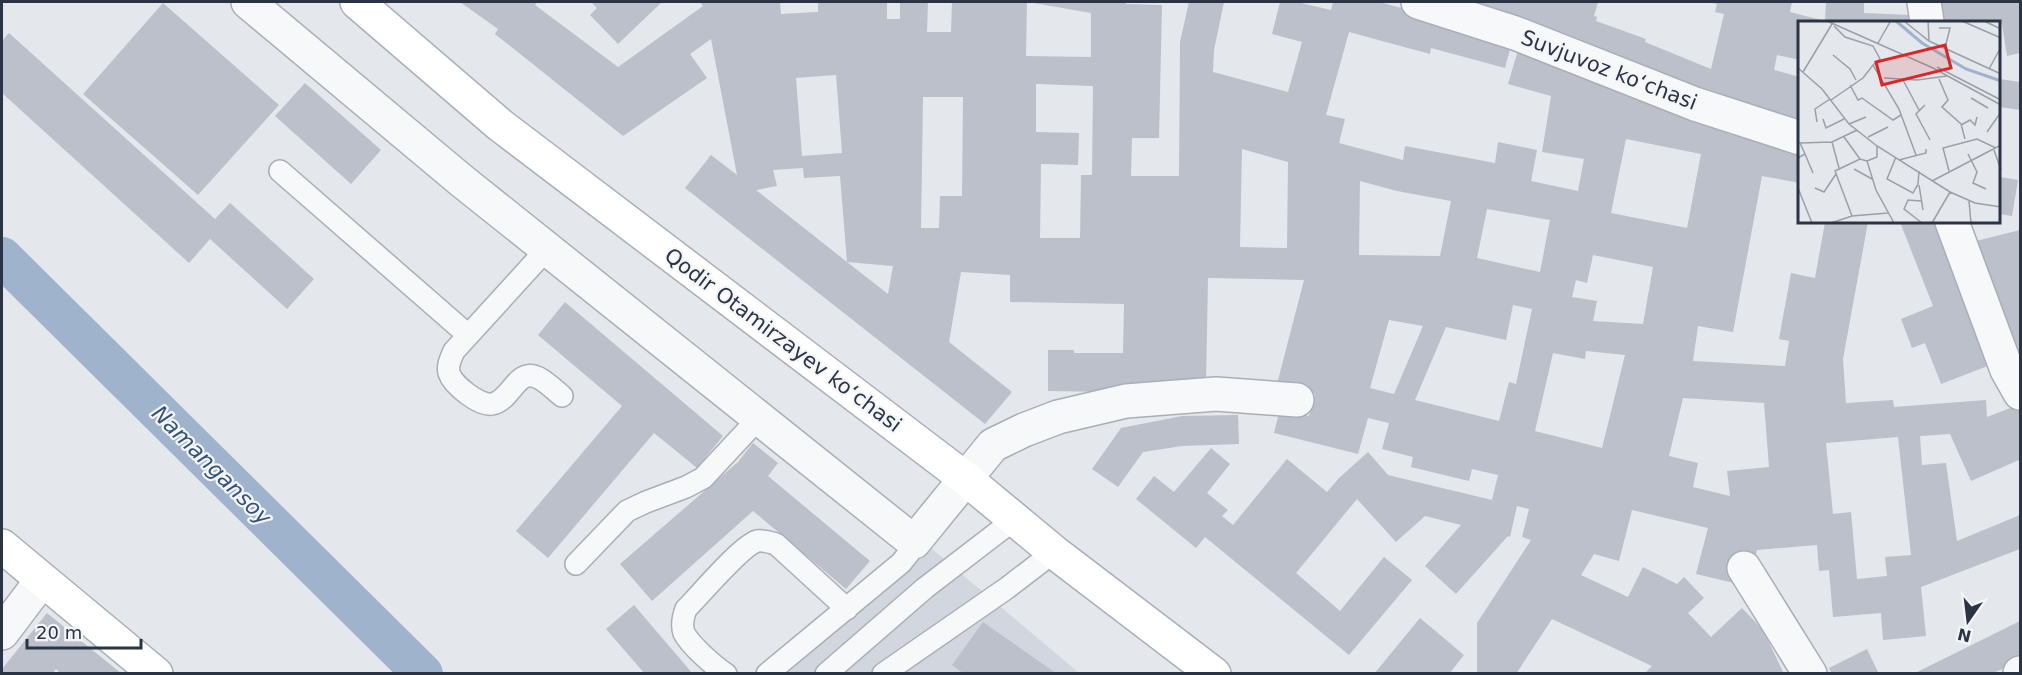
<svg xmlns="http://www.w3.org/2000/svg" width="2022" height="675" font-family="'DejaVu Sans',sans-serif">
<rect width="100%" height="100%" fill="#e4e7ec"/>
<!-- built -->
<path fill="#d2d6de" d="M932 549 1079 673 781 674Z"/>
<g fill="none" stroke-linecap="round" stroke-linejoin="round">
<!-- canal -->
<path stroke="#9fb4cc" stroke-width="40" d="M2 257 423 674"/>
</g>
<!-- building -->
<path fill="#bbc0ca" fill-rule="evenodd" d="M460 2H537L535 5 618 67 703 6 700 2H780L781 14 818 12V2H858L859 3 887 2V19H900V2H928L927 32H951L952 2H1027L1026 56 1091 57V13L1028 2H1126V4L1162 5 1159 138H1132L1131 176H1179L1180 42 1189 2H1224L1214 50 1213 72 1288 92 1302 42 1272 34 1280 2H1297L1331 10 1333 2H1379L1513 38 1505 68 1431 48 1430 54 1349 32 1326 115 1345 119 1339 143 1403 160 1405 146 1495 163 1498 142 1537 150 1531 181 1578 191 1584 159 1542 152 1551 96 1508 84 1519 47 1733 135 1800 147V183L1762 176 1733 332 1698 326 1693 361 1785 366 1789 341 1779 339 1791 273 1815 278 1825 222H1868L1843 359 1846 403 1893 400 1894 407 1986 400 1987 417 2018 405 2020 408V464L2019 460 1971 481 1950 434 1920 436 1922 465 1946 463 1957 541 2020 515V549L1921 587 1926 636 1883 640 1881 613 1833 617 1829 570 1819 571 1817 545 1757 550 1755 558 1741 555 1734 583 1696 574 1708 528 1632 510 1619 561 1594 554 1581 575 1628 597 1643 567 1677 584 1684 577 1704 598 1688 613 1711 637 1742 608 1763 630 1784 674H1644L1652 666 1552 619 1516 674H1477V623L1531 540 1522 537 1529 509 1517 506 1510 537 1508 536 1456 594 1425 566 1461 525 1425 516 1396 542 1357 499 1296 573 1340 611 1384 557 1412 580 1349 655 1205 537 1196 548 1136 499 1154 476 1174 492 1211 448 1230 464 1207 493 1228 510 1222 516 1233 525 1287 459 1327 492 1339 478 1368 452 1388 475 1492 500 1498 475 1472 469 1469 481 1411 467 1413 457 1382 449 1389 423 1368 418 1358 454 1274 433 1280 409 1309 416 1315 394 1277 384 1304 280 1208 278 1206 382 1171 393 1048 391V350H1074V353H1123L1124 304 1010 302V275L961 272 949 342 1012 392 985 424 685 188 711 155 737 175 711 39 690 54 707 78 623 136 495 34 498 29ZM836 75 842 153 802 156 796 78ZM1036 84 1093 86 1092 175H1081L1080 238H1040L1041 164 1078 165 1079 133 1036 132ZM923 97H963L962 196H940L939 228H921ZM1626 139 1701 154 1687 228 1611 213ZM1242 149 1288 162 1287 248 1240 247ZM803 168 804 178 840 176 847 262 893 266 888 294 847 262 756 190 777 186 773 170ZM1360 181 1397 191 1451 201 1440 256 1359 255ZM1487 209 1550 220 1540 272 1477 258ZM1593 255 1653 267 1643 324 1593 321 1597 301 1572 297 1576 280 1587 283ZM1513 305 1532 309 1516 384 1509 382 1499 421 1415 400 1446 327 1506 340ZM1389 320 1423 326 1394 394 1370 388ZM1586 351 1625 355 1602 448 1535 431 1553 353 1585 359ZM1683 398 1764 403 1769 467 1727 471 1730 496 1693 487 1698 463 1669 456ZM1898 437 1911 555 1885 557 1887 576 1857 579 1851 512 1833 514 1826 443Z
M591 2H662L618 44 590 15 597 8Z
M1440 2H1598L1594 16 1597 17 1596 21 1646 39 1645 42 1711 69 1724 14 1715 12 1717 4 1709 2H1792L1790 12 1825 21 1826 2H1864V13L1910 15V22H1800V60L1777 55 1774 70 1800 77V128Z
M1930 2H2020V53L2007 56 2002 24 1933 22Z
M163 3 279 105 198 195 83 94Z
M9 33 215 219 230 203 314 279 287 309 210 239 189 263 2 93V41Z
M2000 79 2020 82V110L2000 107Z
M305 83 381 150 351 184 275 116Z
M2000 177 2018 180 2012 216 2000 214Z
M1900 222H1938L1993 364 1941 384 1925 343 1912 348 1901 319 1933 306Z
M2020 230V363L1976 241Z
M565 302 723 436 697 468 654 433 548 558 516 531 622 406 538 335Z
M1238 415 1239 444 1182 446 1143 452 1118 487 1092 469 1121 428 1182 416Z
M753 443 778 463 768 476 870 561 846 589 753 511 652 601 620 564 738 462Z
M634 605 693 674H645L606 629Z
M47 613 122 674H61L56 669 52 674H2V669Z
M1420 618 1464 655 1449 674H1374Z
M2020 621V661L1991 674H1913Z
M983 622 1057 674H964L952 665Z
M1867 649 1879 674H1832L1829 668Z"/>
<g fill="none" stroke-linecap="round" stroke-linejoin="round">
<defs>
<path id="lane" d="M280 171 468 335
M547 249 454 351C451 358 447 365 449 373 453 385 479 406 492 404 508 401 514 379 527 376 539 373 553 389 562 396
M576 564 627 511 646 502 686 487 703 478 759 418
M726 674C715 667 690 645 684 633 681 625 683 617 686 609 700 595 741 546 757 541 764 540 769 542 776 544L847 609
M767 674 901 563 909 553 914 542
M826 674 925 588 1015 519
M883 674 1007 588 1054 552"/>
<path id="street" d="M248 2 462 181 914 542 993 445 1024 430 1058 417 1126 401 1216 394 1297 400
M1418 2 1515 33 1695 104 1800 138
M1924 2 1927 22
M1952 222 2007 370 2020 393
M1744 568 1810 674
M2 633 42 580
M2020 674V673"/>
<path id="secondary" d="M357 2 500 125 966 479 1054 552 1214 674
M2 546 156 674"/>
</defs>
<!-- lane casing -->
<use href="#lane" stroke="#a9aeb7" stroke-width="24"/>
<!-- street casing -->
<use href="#street" stroke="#a9aeb7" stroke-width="36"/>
<!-- secondary casing -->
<use href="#secondary" stroke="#a9aeb7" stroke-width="36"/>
<!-- lane -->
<use href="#lane" stroke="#f7f8fa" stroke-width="21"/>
<!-- street -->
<use href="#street" stroke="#f7f8fa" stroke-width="33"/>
<!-- secondary -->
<use href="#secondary" stroke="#fff" stroke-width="33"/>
</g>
<g text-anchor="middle" stroke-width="4.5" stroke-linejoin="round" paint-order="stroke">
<!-- street labels -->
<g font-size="21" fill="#2b3445" stroke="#f4f6f9">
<text transform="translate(1609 70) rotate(21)" y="7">Suvjuvoz koʻchasi</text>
<text transform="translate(783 340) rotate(37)" y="7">Qodir Otamirzayev koʻchasi</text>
</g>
<!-- water labels -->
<g font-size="22" font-style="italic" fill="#34527a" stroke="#f4f6f9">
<text transform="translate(212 465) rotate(45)" y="8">Namangansoy</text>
</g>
</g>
<!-- overview -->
<g transform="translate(1798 21)">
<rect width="202" height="202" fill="#e4e7ec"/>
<path fill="none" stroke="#9fb4cc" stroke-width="3" d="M98 0 124 22 168 48 203 60"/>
<path fill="none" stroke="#9a9fa9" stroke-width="1.5" d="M29 0 135 47 203 84M106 0 131 20 203 53M130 0 131 19M164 0 203 17M186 0 203 8M36 5 47 16 75 25 82 38 75 44M141 7H152L147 27M80 22 92 1M35 34 52 48 58 59M139 46 203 79M0 47 24 68 51 103 79 125 152 171 177 182 203 186M191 48 203 26M5 51 34 3M86 57 119 59 149 55M141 58 150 79 144 86 163 103 167 118M105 59 121 89M52 64 60 79 64 77 95 99 103 94M173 77 190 87M33 79 65 57 75 44 101 88 118 134M127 84 118 93 132 119M25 98 28 107 46 98M19 101 17 88 32 78M51 103 68 96M163 104 172 99 177 104 179 96M189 111 203 91M46 116 62 138M70 116 90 106M34 121 41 147M79 125V136L69 140 78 169 96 202M196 129 203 149M7 133 15 152M170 133 179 151 175 162 188 168M98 136 89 158 115 172 120 163 121 150M0 137 7 133 2 122 34 121 59 109M101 139 128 132V128M56 148 74 158M151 150 145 127 179 118 198 127M134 160 203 124M121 164 125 189M0 167 14 202M17 167 26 171 38 153M123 180 110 179 106 188 124 202M171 180 173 202M54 195 37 150 62 138 69 140M33 202 54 195 90 192M134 202 152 171"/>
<path fill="#d62828" fill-opacity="0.15" stroke="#d62828" stroke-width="3" d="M147 24 153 47 84 64 78 41Z"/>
<rect width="202" height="202" fill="none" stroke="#2b3445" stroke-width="3"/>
</g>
<!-- border -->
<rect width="2022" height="675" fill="none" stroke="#2b3445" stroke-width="6"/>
<!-- north arrow -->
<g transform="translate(1968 621) rotate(194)" stroke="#f4f6f9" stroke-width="4.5" paint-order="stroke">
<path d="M0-4.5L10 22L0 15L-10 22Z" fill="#2b3445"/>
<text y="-9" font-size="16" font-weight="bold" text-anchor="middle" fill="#2b3445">N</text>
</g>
<!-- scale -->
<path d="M27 639v9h114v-9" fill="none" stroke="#2b3445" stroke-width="3"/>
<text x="36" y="639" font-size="18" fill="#2b3445" stroke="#f4f6f9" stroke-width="4.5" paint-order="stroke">20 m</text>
</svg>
